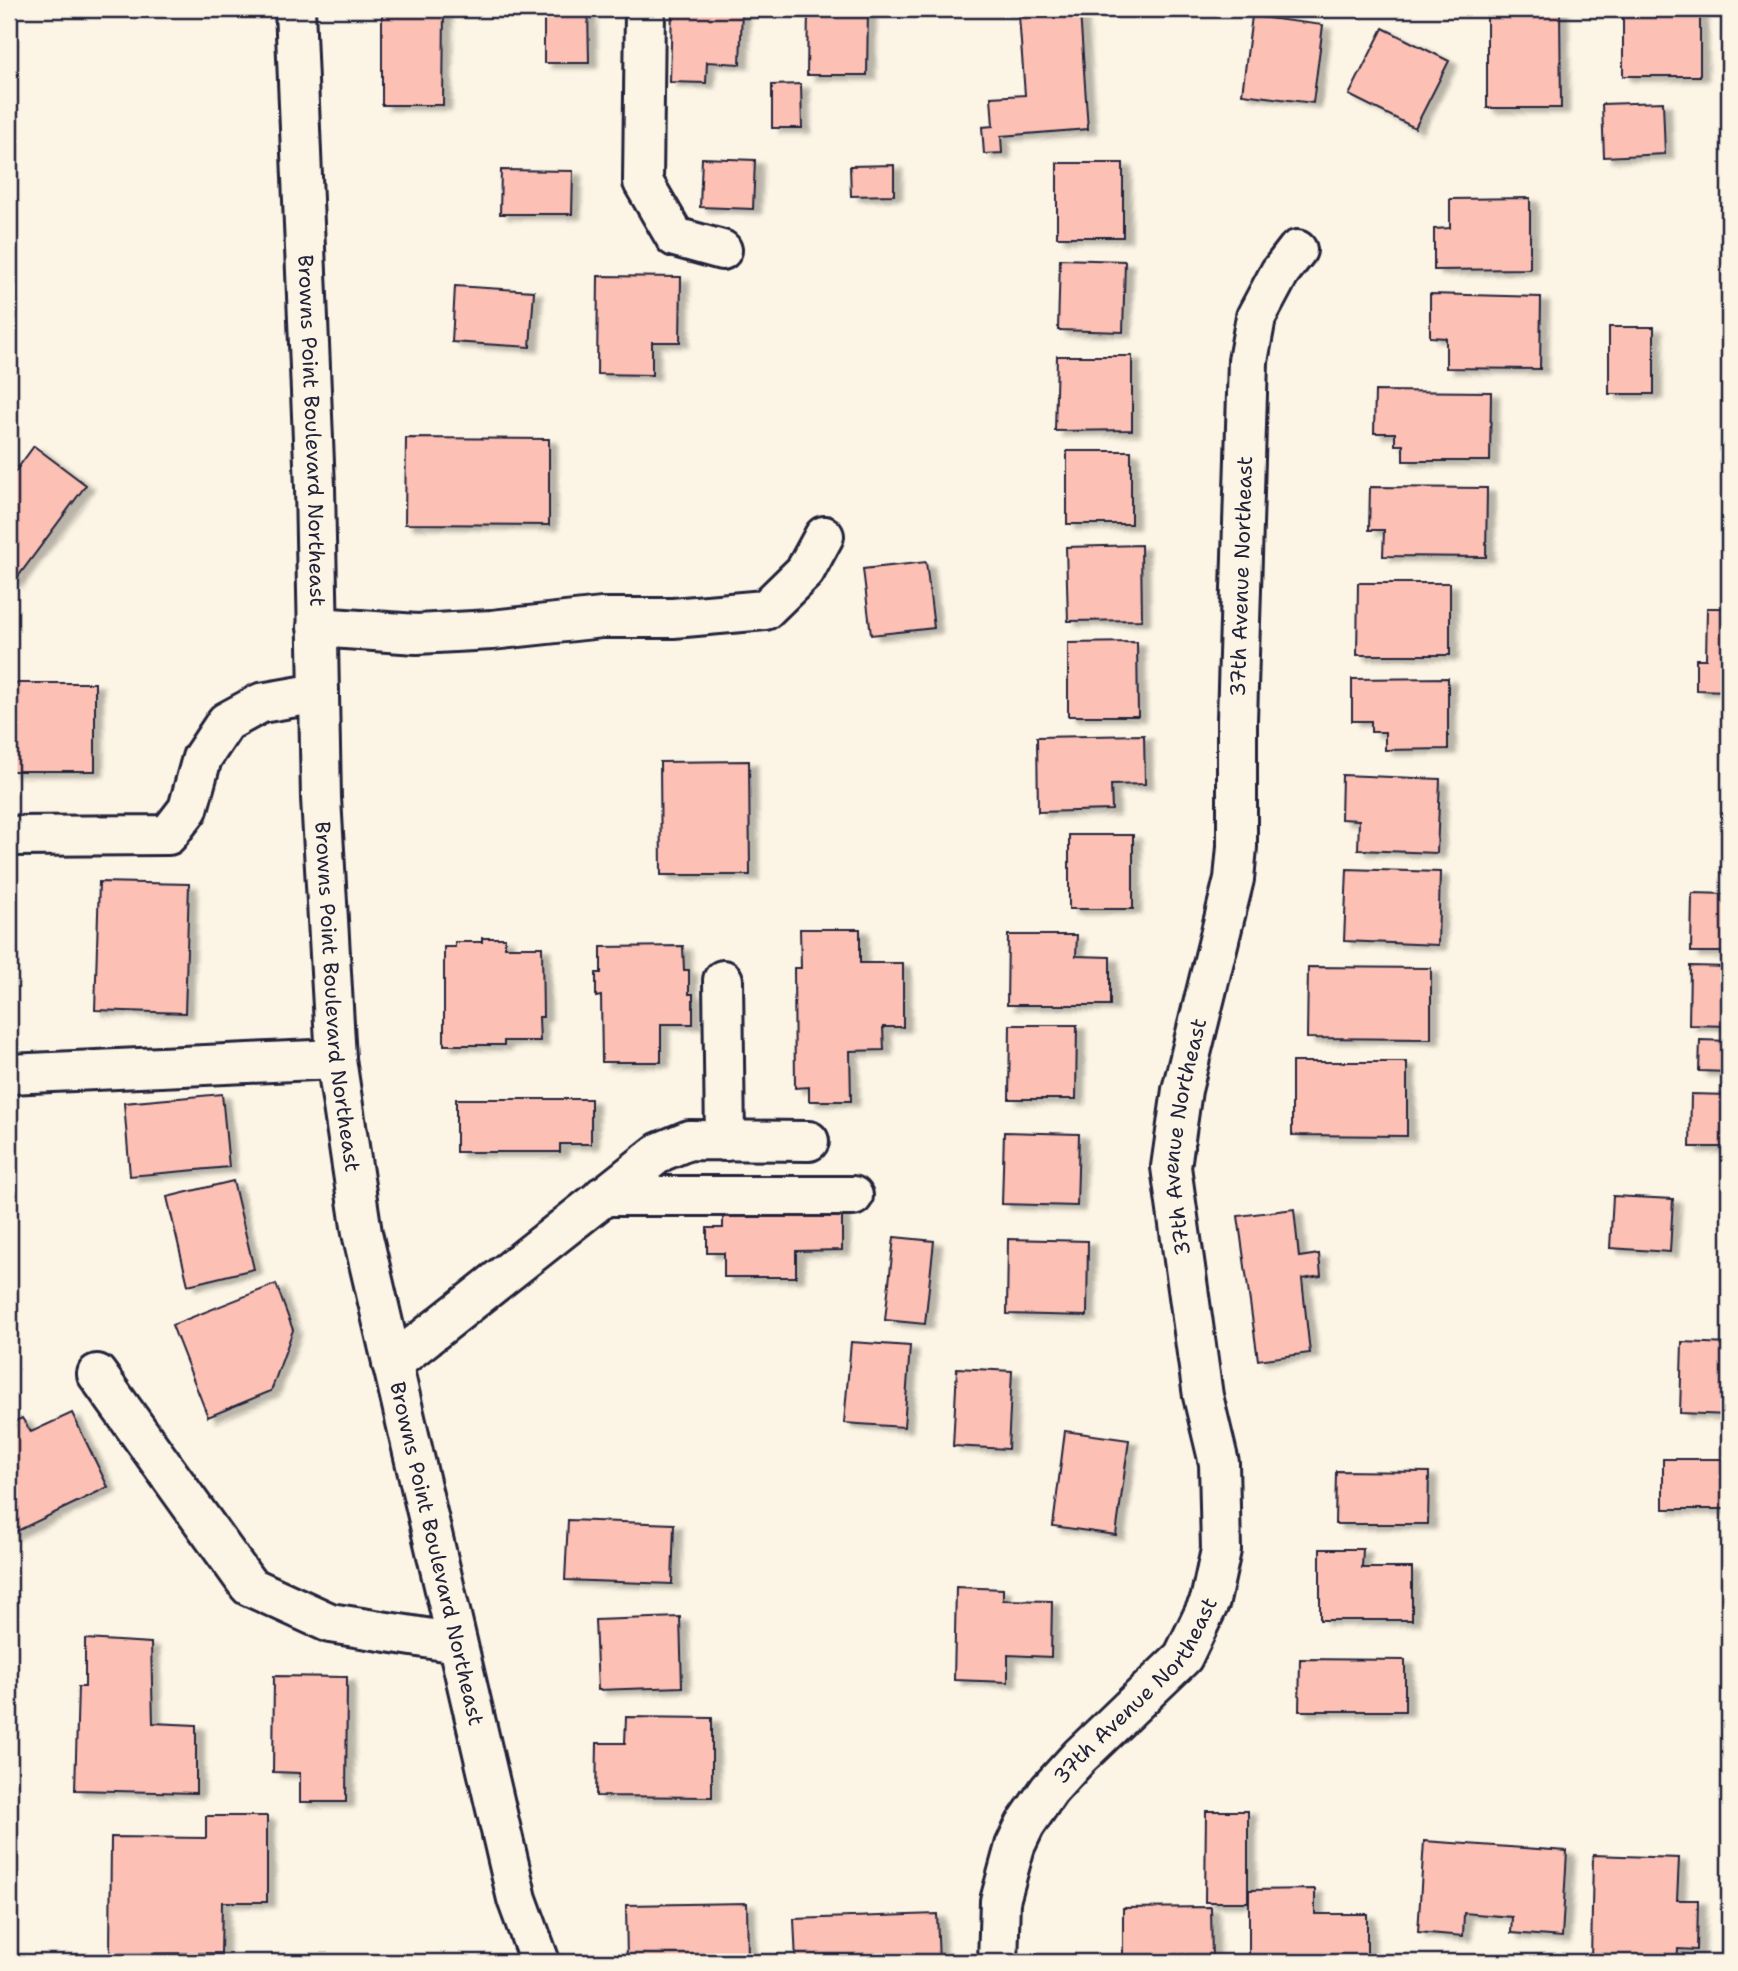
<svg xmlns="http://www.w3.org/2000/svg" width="1738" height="1971" font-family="'Shantell Sans',sans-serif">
<defs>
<filter id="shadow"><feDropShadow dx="8" dy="4.5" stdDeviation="2" flood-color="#0004"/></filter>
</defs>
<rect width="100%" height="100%" fill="#fcf5e5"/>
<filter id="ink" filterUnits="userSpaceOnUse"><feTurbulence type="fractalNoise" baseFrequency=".0143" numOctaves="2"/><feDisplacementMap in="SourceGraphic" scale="14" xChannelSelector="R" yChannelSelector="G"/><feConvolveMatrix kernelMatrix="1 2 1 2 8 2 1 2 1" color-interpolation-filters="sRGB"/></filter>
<g filter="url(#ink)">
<!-- building -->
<path fill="#fcc1b4" stroke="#22223b" stroke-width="2" filter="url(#shadow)" d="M382 9H444L443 105H382Z
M544 9H588L589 63H544Z
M672 9H742L740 64 707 62 706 83 670 82Z
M808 9H868L867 75H807Z
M1487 9H1560L1561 108H1487Z
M1623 9H1700V76H1623Z
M1080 12 1088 129 1001 136 1002 153 984 154 982 127 993 126 991 97 1025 95 1019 16Z
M1252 16 1323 25 1313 103 1242 94Z
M1383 28 1449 61 1415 128 1349 95Z
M801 84 802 128H772V85Z
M1663 102 1665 154 1604 157 1602 104Z
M702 158 755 160 753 209 700 207Z
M1057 163H1123V237H1057Z
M894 165V195L851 196 850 166Z
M501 170 573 171 572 214H500Z
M1530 198V269L1434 270V229L1450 228V199Z
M1060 259 1125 261 1123 332 1058 330Z
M598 276 681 277 680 342H652V375L597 374Z
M455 286 534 291 530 347 452 342Z
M1430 294 1541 297 1540 369 1446 368V338L1430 337Z
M1609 327H1654V394H1609Z
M1057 356H1132V430L1055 431Z
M1375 391 1491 392 1490 461H1403V445H1395V433H1374Z
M406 438 549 439V525L405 524Z
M34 446 86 485 14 582 9 578V480Z
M1067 451H1131V524H1067Z
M1370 487 1487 488 1486 557 1383 556 1384 530H1369Z
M1141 545 1142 620 1068 621 1066 547Z
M926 562 934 628 871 635 863 569Z
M1358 583H1450V655H1357Z
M1707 608H1729V691L1696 690V659H1706Z
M1137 642 1138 716H1068V643Z
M1448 678V749L1385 750V732H1371V721H1352V679Z
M9 683H95V771H9Z
M1144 735 1145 784 1111 785 1112 810 1038 812 1037 737Z
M749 761 750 875H661L660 762Z
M1342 775 1440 779 1437 853 1358 850 1359 820 1341 819Z
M1069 835H1133V909H1069Z
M1347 869 1440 872 1438 945 1344 941Z
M99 882 189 884 185 1013 95 1010Z
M1692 893 1729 894V952H1691Z
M800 929H860V963H903V1027H883L884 1050 850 1051 851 1101H809V1087L795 1088 794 968H801Z
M1008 935H1077L1076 956 1110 957V1005H1007Z
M482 938H505V947H542L543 1017H539L540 1041H504V1045H444V947H455V942H482Z
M683 946 684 970H689V994H693V1024H661V1062H602L601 996 596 997V973H601V947Z
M1690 966 1729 967V1026L1689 1025Z
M1308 967 1431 968V1039L1307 1038Z
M1010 1025H1077L1076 1099H1009Z
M1700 1040 1729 1041V1072L1699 1071Z
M1292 1062H1407V1136L1292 1135Z
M222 1094 229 1167 130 1176 124 1103Z
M1691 1094 1729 1095V1147H1690Z
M456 1099H591V1144H560V1152H456Z
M1004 1132 1079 1134 1077 1206 1002 1204Z
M233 1181 254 1269 188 1285 167 1197Z
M1613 1196 1673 1199 1670 1252 1610 1248Z
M723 1204H842V1250L796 1251V1277H724V1253H707V1228H723Z
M1294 1209 1299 1257 1319 1254 1321 1276 1302 1279 1310 1353 1258 1360 1238 1216Z
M894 1237 934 1241 925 1324 885 1320Z
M1008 1239 1088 1241 1087 1316 1007 1314Z
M276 1284 293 1330 271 1391 208 1417 172 1325Z
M851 1342 910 1346 904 1427 844 1423Z
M1682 1342 1729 1344V1415L1680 1413Z
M957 1368 1012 1371 1008 1449 953 1446Z
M72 1413 108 1487 9 1535V1424L22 1418 31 1432Z
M1065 1431 1129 1440 1116 1535 1053 1526Z
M1663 1459H1729V1509H1663Z
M1336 1471 1429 1472 1428 1524H1335Z
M568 1520 674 1524 672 1584 565 1580Z
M1320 1549H1363L1362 1568H1412V1620H1320Z
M956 1587 1003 1589V1600L1052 1601 1051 1657 1008 1655V1682L954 1680Z
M680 1617 682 1687 598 1690 595 1620Z
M85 1639 151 1643 153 1723 196 1725V1793L75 1790 78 1687H85Z
M1300 1659 1405 1660V1711H1299Z
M274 1676 347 1677 346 1802H300V1773L273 1772Z
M626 1717 712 1718V1797L596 1796 597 1743H625Z
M1206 1811H1248V1902H1205Z
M206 1816H267V1902H222L221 1953 110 1954 111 1837 206 1838Z
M1424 1841 1567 1851 1562 1937 1511 1933 1512 1917 1464 1913 1463 1936 1418 1932Z
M1593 1855 1679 1858 1677 1900H1698L1697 1950 1678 1949 1677 1962H1591Z
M1315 1889V1914H1367V1962H1249V1890Z
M747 1903 748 1961 627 1962 626 1905Z
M1211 1907 1212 1962H1123V1908Z
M937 1914 939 1962H796L794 1919Z"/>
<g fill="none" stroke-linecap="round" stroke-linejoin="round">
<defs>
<g id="minor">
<path id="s1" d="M295 9 315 487 321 798 336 1059 362 1233 517 1899 540 1962"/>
<path d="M645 9 643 182 675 237 722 250"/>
<path d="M317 627 417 634 492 630 602 618H673L765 610 805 571 824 536"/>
<path d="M9 836 168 835 188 809 202 758 226 722 261 703 319 693"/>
<path d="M723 980 725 1141"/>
<path d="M9 1074 336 1059"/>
<path d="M603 1196H853"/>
<path d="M392 1364 660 1152 689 1140 809 1141"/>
<path d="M97 1374 249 1586 330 1623 457 1643"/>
<path id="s2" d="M998 1962 1000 1901 1015 1846 1025 1825 1049 1790 1080 1756 1183 1657 1210 1601 1221 1550 1219 1463 1203 1396 1171 1167 1182 1090 1234 879 1237 847V720L1248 361 1256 317 1280 272 1297 250"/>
</g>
</defs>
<!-- minor casing -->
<use href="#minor" stroke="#22223b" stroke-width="44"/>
<!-- minor -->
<use href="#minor" stroke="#fcf5e5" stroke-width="38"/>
</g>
</g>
<g text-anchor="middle" stroke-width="7" stroke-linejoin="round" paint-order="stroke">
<!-- street labels -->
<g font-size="21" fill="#22223b" stroke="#fcf5e5">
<text dy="7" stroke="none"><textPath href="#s1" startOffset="422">Browns Point Boulevard Northeast</textPath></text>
<text dy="7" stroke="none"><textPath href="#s2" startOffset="1472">37th Avenue Northeast</textPath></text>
<text dy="7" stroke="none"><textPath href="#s1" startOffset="989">Browns Point Boulevard Northeast</textPath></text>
<text dy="7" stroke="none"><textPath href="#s2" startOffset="905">37th Avenue Northeast</textPath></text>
<text dy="7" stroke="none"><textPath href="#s1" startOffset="1556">Browns Point Boulevard Northeast</textPath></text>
<text dy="7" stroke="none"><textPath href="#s2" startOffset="317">37th Avenue Northeast</textPath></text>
</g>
</g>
<!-- margin -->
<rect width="1738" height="1971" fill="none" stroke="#fcf5e5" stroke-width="35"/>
<rect x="18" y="18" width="1703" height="1936" fill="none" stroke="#22223b" stroke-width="2.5" filter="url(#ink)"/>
</svg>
